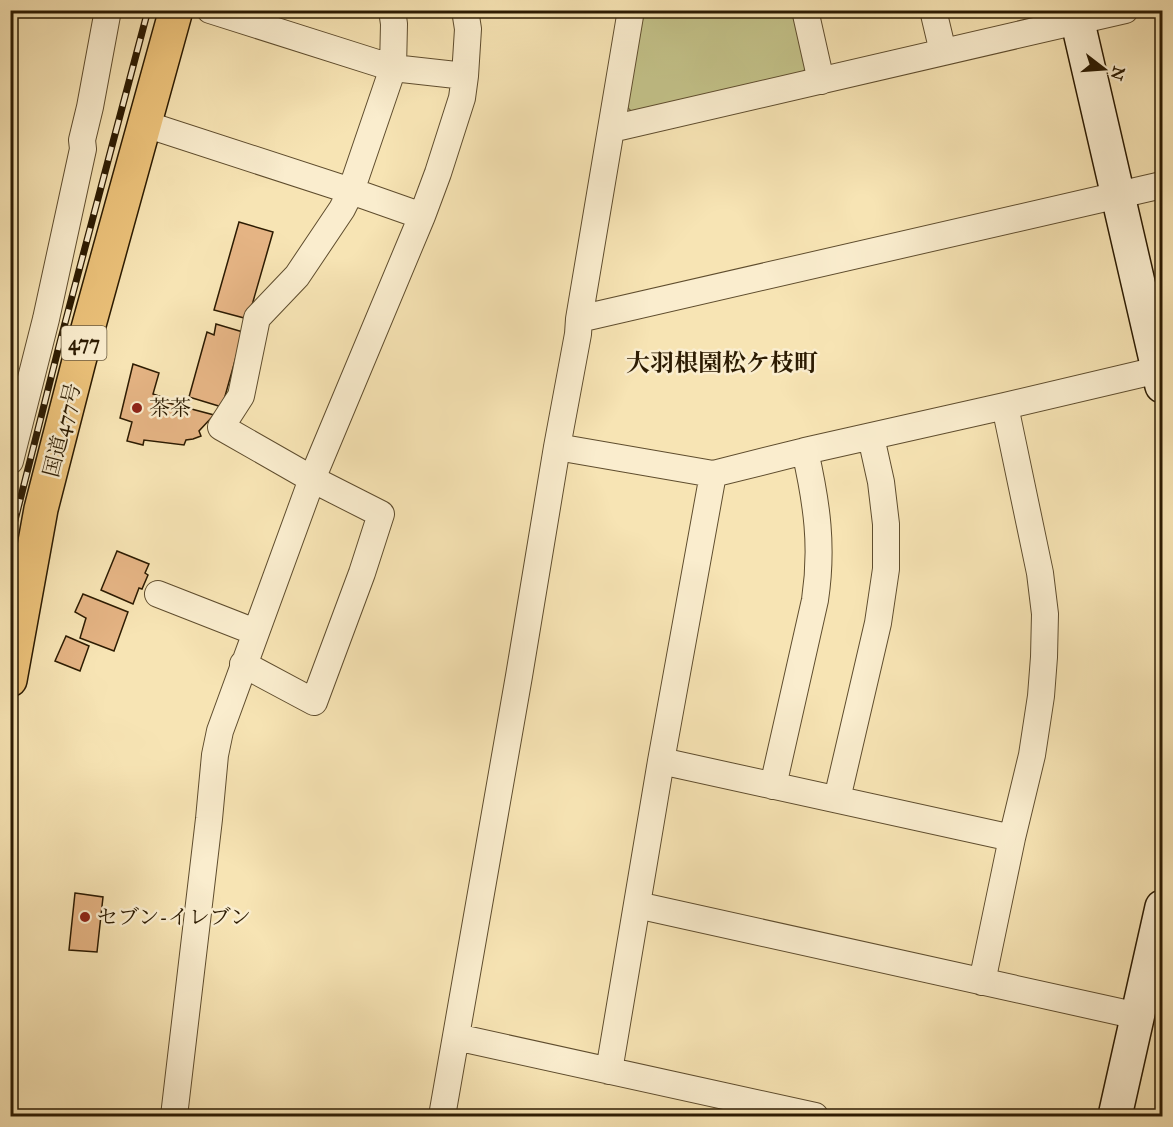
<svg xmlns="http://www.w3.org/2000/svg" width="1173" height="1127" font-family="'IM FELL Great Primer','Noto Serif JP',serif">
<rect width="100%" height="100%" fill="#f7e4b4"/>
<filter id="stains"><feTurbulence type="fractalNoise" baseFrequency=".00333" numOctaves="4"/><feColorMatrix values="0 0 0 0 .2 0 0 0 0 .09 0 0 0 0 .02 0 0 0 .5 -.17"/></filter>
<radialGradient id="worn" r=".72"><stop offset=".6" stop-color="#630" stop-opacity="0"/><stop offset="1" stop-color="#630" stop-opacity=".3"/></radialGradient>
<!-- green -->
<path fill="#c3c289" stroke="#786e46" stroke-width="1.5" d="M642 11H795L808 66 800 75 633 113 626 106Z"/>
<!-- building -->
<path fill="#e5b484" stroke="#2c1b02" stroke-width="1.5" d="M239 222 273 232 248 319 214 310Z
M216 324 243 332 222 407 189 397 207 332 214 335Z
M133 364 159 373 153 394 162 397 161 401 214 415 199 431 201 436 193 439 186 440 184 445 144 440 143 445 127 441 132 422 120 418Z
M117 551 149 564 145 573 148 575 142 589 139 588 133 604 101 590Z
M83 594 128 612 114 651 80 638 86 618 75 612Z
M66 636 89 646 80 671 55 661Z
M75 893 103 897 97 952 69 950Z"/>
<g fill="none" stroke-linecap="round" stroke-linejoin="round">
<defs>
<path id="street" d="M210 10 393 68 465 76
M805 10 821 81
M933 10 943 52
M145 124 351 191 422 216 312 479 220 731 215 755 209 819 174 1116
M611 129 1125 10
M422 216 438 173 462 98 465 76 468 29 465 10
M579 319 1162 185
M557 447 713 474 805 451 1005 406 1162 369
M10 461 46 319 83 149 82 140 90 107 108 10
M158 594 255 632
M243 664 314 702 362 573 381 514 312 479 221 427 241 396 257 318 297 276 342 209 351 191 393 68 394 24 392 10
M661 761 1012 838
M773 786 815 600C823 547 817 504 805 451
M837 799 878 623 886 569V524L881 482 871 437
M637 905 1138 1016
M982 982 1012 838 1032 755 1041 696 1044 657 1045 614 1040 573 1005 406
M456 1037 815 1116
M609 1071 661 761 713 474
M442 1116 519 676 557 447 578 334 579 319 631 10"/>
<path id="secondary" d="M1075 10 1162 386
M1115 1116 1162 907"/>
<path id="highway" d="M10 680 41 509 79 361 176 10"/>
</defs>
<!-- street casing -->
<use href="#street" stroke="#5f4d2e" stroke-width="28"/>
<!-- secondary casing -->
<use href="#secondary" stroke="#2c1b02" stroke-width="36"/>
<!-- highway casing -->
<use href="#highway" stroke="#2c1b02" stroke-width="36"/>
<!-- street -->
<use href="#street" stroke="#faedce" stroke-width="26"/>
<!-- secondary -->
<use href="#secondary" stroke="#faedce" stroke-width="33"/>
<!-- highway -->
<use href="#highway" stroke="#ecc27a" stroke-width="33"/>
<defs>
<path id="rail" d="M10 540 60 342 148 10"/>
</defs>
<!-- rail casing -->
<use href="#rail" stroke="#2c1b02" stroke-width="7"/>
<!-- rail -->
<use href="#rail" stroke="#faedce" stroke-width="4.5" stroke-dasharray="14" stroke-linecap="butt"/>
</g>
<!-- markers -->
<g fill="#8f2418" stroke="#faedce" stroke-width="2">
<circle cx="137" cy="408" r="6"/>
<circle cx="85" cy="917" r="6"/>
</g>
<g text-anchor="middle" stroke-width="5" stroke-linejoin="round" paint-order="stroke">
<!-- shield labels -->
<rect fill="#faedce" stroke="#6a5a3f" stroke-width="1.5" x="61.5" y="326" width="45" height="34" rx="4.5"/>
<g font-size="20" font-weight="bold" fill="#2c1b02">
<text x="84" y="350">477</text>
</g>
<!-- poi labels -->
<g font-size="21" fill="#2c1b02" stroke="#faedce" text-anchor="start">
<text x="149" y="415">茶茶</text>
<text x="97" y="924">セブン-イレブン</text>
</g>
<!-- street labels -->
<g font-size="21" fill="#2c1b02" stroke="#faedce">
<text transform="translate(62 430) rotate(-76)" y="7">国道477号</text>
</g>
<!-- quarter labels -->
<g font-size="24" font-weight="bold" fill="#2c1b02" stroke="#faedce">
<text x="722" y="371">大羽根園松ケ枝町</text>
</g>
</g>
<!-- margin -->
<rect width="1173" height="1127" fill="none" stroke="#f7e4b4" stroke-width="36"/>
<rect x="12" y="12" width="1149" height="1103" fill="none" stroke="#2c1b02" stroke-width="3"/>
<rect x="18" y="18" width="1137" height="1091" fill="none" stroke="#2c1b02" stroke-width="1.5"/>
<!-- north arrow -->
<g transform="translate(1104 69) rotate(107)" stroke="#faedce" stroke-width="4.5" paint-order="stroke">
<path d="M0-4.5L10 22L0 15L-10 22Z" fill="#2c1b02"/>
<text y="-9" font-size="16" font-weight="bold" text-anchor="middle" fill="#2c1b02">N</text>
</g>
<rect width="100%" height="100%" filter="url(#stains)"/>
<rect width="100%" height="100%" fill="url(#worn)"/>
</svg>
